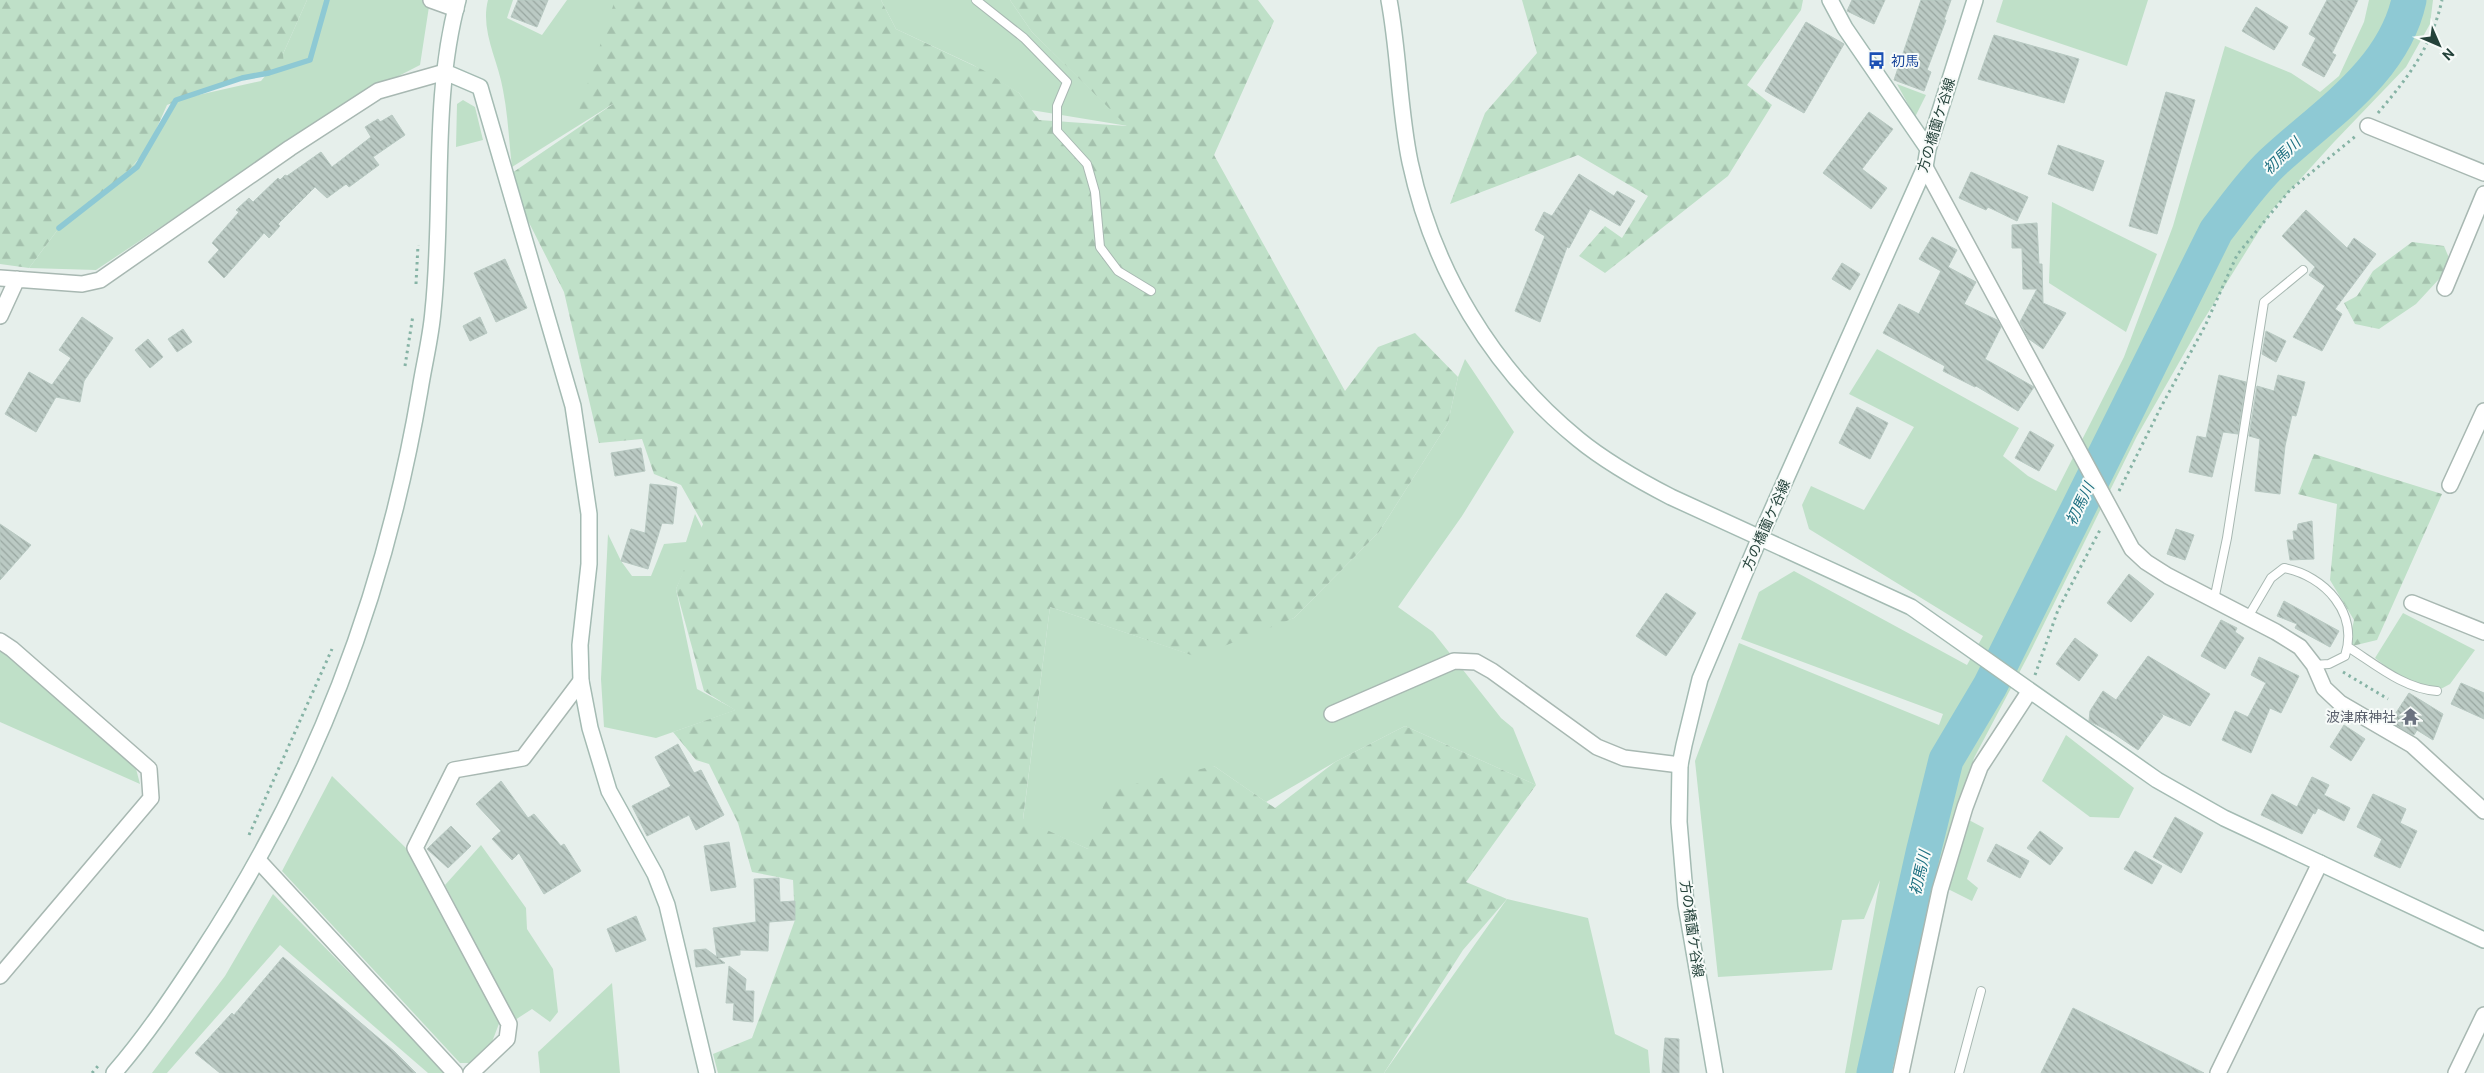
<svg xmlns="http://www.w3.org/2000/svg" width="2484" height="1073" font-family="Roboto,'Noto Sans JP',sans-serif">
<defs>
<pattern id="forest-firs" width="22" height="20" patternUnits="userSpaceOnUse" patternTransform="scale(1.25)"><rect width="22" height="20" fill="#bfe0c8"/><path d="M5 1l3.5 6h-7zM16 11l3.5 6h-7z" fill="#a4c1ad"/></pattern>
<pattern id="building-back-hatch" width="6" height="6" patternUnits="userSpaceOnUse" patternTransform="scale(1.25)"><rect width="6" height="6" fill="#bbcac4"/><path d="M-1 5l2 2M0 0l6 6M5-1l2 2" fill="none" stroke="#98a6a0"/></pattern>
</defs>
<rect width="100%" height="100%" fill="#e6efeb"/>
<!-- green -->
<path fill="#bfe0c8" d="M307 0H430L420 65 383 84 296 137 96 270 29 268 59 228 143 157 176 100 261 81 283 54Z
M488 0H513L507 18 542 35 567 0H621L616 102 512 167C509 142 508 115 503 90 498 60 480 31 488 0Z
M881 0H1010L1032 32 1128 126 1031 110 1019 93 973 65 896 29Z
M2003 0H2148L2127 66 1996 22Z
M2369 0H2433L2430 24 2406 67 2334 142 2272 210 2201 324 2137 436 2028 656 1974 758 1891 1073H1845L1880 880 1864 919 1842 920 1832 970 1718 977 1695 761 1739 643 1939 725 1943 714 1741 639 1759 592 1794 571 1967 665 1983 636 1809 529 1802 505 1811 486 1864 510 1914 427 1849 394 1877 349 2019 428 2003 456 2028 476 2056 491 2124 357 2173 226 2225 46 2291 73 2320 92 2339 76 2364 22Z
M1897 84 1926 95 1915 117Z
M463 100 475 107 483 140 456 147 457 104Z
M2052 202 2157 254 2126 332 2049 283Z
M1465 359 1514 432 1462 516 1398 607 1433 632 1501 718 1513 728 1536 785 1405 726 1335 762 1266 802 1214 766 1088 849 1023 820 1050 607 1186 653 1294 618 1379 532 1448 423 1458 377Z
M695 514 703 530 676 589 697 689 736 710 656 738 604 727 601 679 608 534 621 561 632 576H651L664 544 686 542Z
M2403 613 2475 650 2450 684 2437 691 2408 684 2375 658Z
M0 647 134 761 140 784 0 722Z
M2066 735 2134 788 2119 818 2090 817 2042 781Z
M332 776 407 849 500 1021 492 1042 472 1063H460L282 871Z
M1967 819 1984 828 1967 879 1978 888 1972 901 1944 887Z
M481 845 526 908 527 929 553 969 558 1012 550 1022 532 1009 515 1020 445 885Z
M273 894 447 1073H428L280 945 167 1073H152L225 976Z
M1507 899 1588 918 1615 1034 1648 1050 1650 1073H1384Z
M612 983 620 1073H540L538 1052Z"/>
<!-- forest -->
<path fill="url(#forest-firs)" d="M0 0H307L283 54 284 68 209 88 167 105 147 150 114 186 59 228 29 268 0 264Z
M615 0H881L896 29 983 70 1019 93 1039 120 1127 126 1032 32 1010 0H1258L1274 21 1214 155 1345 391 1378 347 1415 333 1458 377 1448 423 1379 532 1294 618 1197 657 1050 607 1023 819 1088 849 1109 790 1214 766 1275 808 1335 762 1405 726 1536 785 1466 882 1507 899 1463 950 1384 1073H718L713 1054 752 1038 795 920 793 880 752 872 738 823 709 764 696 760 673 732 735 710 704 691 676 589 703 524 681 485 654 474 642 439 599 443 564 292 506 177 613 104 576 119Z
M1522 0H1803L1801 10 1747 85 1772 105 1728 176 1605 273 1579 256 1605 226 1622 238 1648 196 1578 155 1450 204 1485 113 1537 53Z
M2412 242 2444 246 2452 265 2416 304 2379 329 2355 324 2344 303 2357 296 2373 271Z
M2314 454 2442 494 2377 640 2348 647 2354 620 2330 580 2337 504 2298 494Z"/>
<g fill="none" stroke-linecap="round" stroke-linejoin="round">
<!-- stream -->
<path stroke="#8ec9d4" stroke-width="5.5" d="M59 228 137 167 176 100 242 78 269 73 310 60 327 0"/>
<!-- river -->
<path stroke="#8ec9d4" stroke-width="35" d="M1874 1073 1923 853 1946 760 1990 686 2216 231C2234 208 2251 183 2272 163 2323 115 2393 73 2409 0"/>
</g>
<!-- building -->
<path fill="url(#building-back-hatch)" stroke="#b8c9c2" d="M518 0H548L537 27 511 17Z
M1852 0H1885L1874 24 1847 11Z
M1921 0H1951L1944 20H1946L1927 70 1931 72 1924 91 1894 80Z
M2327 0H2358L2332 53 2336 55 2324 77 2302 65 2316 38 2309 34Z
M2256 7 2288 27 2274 50 2242 31Z
M1806 22 1844 44 1804 113 1765 91Z
M1994 35 2079 59 2064 103 1978 79Z
M2166 92 2195 100 2157 234 2129 226Z
M1869 112 1893 129 1862 169 1887 188 1871 209 1823 173Z
M392 115 405 135 373 157 379 165 349 187 346 184 327 198 315 187 278 224 280 226 269 238 264 233 224 278 208 262 219 250 212 243 239 212 236 210 249 198 253 202 278 178 280 180 285 175 287 176 321 152 332 167 371 137 365 127 378 119 380 122Z
M2058 145 2104 161 2093 191 2048 174Z
M1971 172 2028 197 2017 221 1988 207 1986 210 1959 198Z
M1579 174 1614 196 1617 191 1635 201 1620 226 1590 209 1569 248 1567 247 1540 322 1515 311 1545 236 1535 230 1544 212 1552 216Z
M2306 210 2347 248 2354 238 2376 254 2335 309 2342 314 2322 351 2293 337 2325 286 2309 275 2315 267 2282 236Z
M2037 223 2039 264H2042L2043 303 2066 313 2043 349 2029 339 2020 322 2037 289H2023L2022 248H2012V225Z
M1932 237 1957 250 1948 267 1976 282 1964 304 1997 320 2001 327 1985 359 2034 387 2018 411 1976 386 1975 387 1943 371 1945 366 1883 333 1899 304 1919 314 1941 271 1919 259Z
M505 259 527 308 496 322 474 273Z
M1842 263 1860 274 1850 290 1832 279Z
M82 317 113 338 84 381 80 402 56 397 36 432 5 414 29 372 52 385 71 358 59 350Z
M480 317 487 333 470 341 463 326Z
M183 329 192 342 177 352 168 339Z
M2266 331 2286 341 2276 362 2262 354Z
M148 339 163 357 150 368 135 350Z
M2219 375 2246 382 2238 434 2223 432 2212 477 2189 472 2197 436 2206 438Z
M2278 375 2305 382 2296 416 2292 415 2285 446 2280 494 2255 491 2260 439 2249 436 2257 386 2274 391Z
M1857 407 1888 423 1870 459 1839 443Z
M2030 431 2054 445 2039 471 2015 458Z
M641 448 645 471 615 476 611 453Z
M650 484 677 487 673 524 662 523 648 569 621 561 631 529 645 533Z
M2312 521 2314 559 2290 560 2287 540H2294L2293 531H2297L2298 524Z
M0 524 31 545 0 580Z
M2176 529 2194 535 2185 560 2167 554Z
M2129 574 2154 594 2131 622 2107 603Z
M1666 593 1696 613 1666 656 1636 636Z
M2284 601 2339 631 2330 647 2295 628 2297 624 2277 616Z
M2221 620 2237 628 2235 632 2244 638 2225 669 2201 656Z
M2075 638 2098 655 2079 681 2056 664Z
M2148 656 2210 694 2190 726 2160 713 2163 716 2138 750 2113 733 2089 721 2090 711 2103 691 2116 700Z
M2259 657 2299 676 2281 713 2270 708 2251 753 2222 740 2235 711 2248 717 2266 683 2251 675Z
M2461 683 2484 693V719L2451 704Z
M2409 693 2443 714 2433 740 2417 730 2414 735 2390 722Z
M2344 725 2365 739 2351 761 2330 747Z
M678 744 694 773 701 770 724 815 696 830 689 815 647 836 632 806 671 786 655 757Z
M2312 777 2329 785 2324 795 2350 808 2344 821 2318 808 2315 814 2313 813 2302 834 2261 815 2272 794 2297 807Z
M501 781 528 818 534 814 561 846 564 844 581 871 544 894 519 853 512 860 492 839 501 831 476 804Z
M2373 794 2406 809 2400 823 2417 831 2400 868 2374 856 2382 839 2357 827Z
M2175 817 2203 833 2181 873 2153 857Z
M451 826 471 846 448 868 427 849Z
M2040 831 2063 848 2050 865 2027 848Z
M729 842 736 887 711 891 704 846Z
M1996 844 2029 861 2020 878 1987 861Z
M2135 851 2162 866 2152 884 2124 869Z
M779 878 780 902 795 901V920L769 922 768 951 740 950V955L718 958 725 963 696 967 694 950 706 949 717 957 713 928 756 922 754 879Z
M636 916 646 940 616 952 607 929Z
M283 957 394 1051 416 1073H220L195 1053 232 1013 234 1015Z
M729 966 746 979 745 991H754L753 1022 733 1020 734 1003H726Z
M2073 1008 2204 1073H2041Z
M1665 1038 1679 1039V1073H1662Z"/>
<g fill="none" stroke-linecap="round" stroke-linejoin="round">
<defs>
<path id="lane" d="M976 0 1024 38 1067 82 1057 106V131L1087 164 1095 192 1100 247 1118 271 1151 291
M2214 600 2227 538 2264 302 2303 270
M2248 617 2271 578 2284 568C2325 576 2359 613 2345 656L2329 664 2314 665
M2348 647C2375 664 2404 689 2437 691
M1959 1073 1981 991"/>
<path id="street" d="M431 0 456 9
M2368 126 2484 173
M1925 167 2132 549 2146 562 2168 576 2276 632 2300 647 2314 665 2324 688 2340 703 2412 745 2484 811
M0 278 82 284 100 280 290 148 378 91 445 72
M2445 288 2484 194
M0 316 17 279
M2450 485 2484 411
M2412 603 2484 632
M0 641 12 649 149 769 151 798 0 976
M1332 714 1454 661 1476 662 1492 671 1597 747 1624 758 1680 765
M258 860 455 1073
M471 1073 507 1039 509 1024 415 848 454 770 523 758 581 681
M1901 1073 1940 890 1965 807 1980 767 2029 692
M2218 1073 2320 863
M2456 1073 2484 1015"/>
<path id="secondary" d="M1389 0C1399 53 1399 109 1410 162 1433 270 1492 369 1578 439 1606 462 1638 480 1671 497L1911 607 2157 780 2224 818 2484 940
M1830 0 1845 28 1928 149
M445 72 480 87 573 406 589 514V564L580 645 581 681 590 728 609 791 655 874 667 905 707 1073
M114 1073C146 1036 172 997 199 956 314 782 385 596 420 390 424 364 431 337 433 311 444 209 431 99 458 0
M1715 1073 1686 905 1679 822 1680 765 1684 745 1700 679 1760 537 1925 167 1928 149 1975 0"/>
</defs>
<!-- lane casing -->
<use href="#lane" stroke="#a8b8b2" stroke-width="10"/>
<!-- street casing -->
<use href="#street" stroke="#a8b8b2" stroke-width="18"/>
<!-- secondary casing -->
<use href="#secondary" stroke="#a4bbb3" stroke-width="18"/>
<!-- path -->
<path stroke="#86b3a5" stroke-width="3" stroke-dasharray="2.5 4" stroke-linecap="butt" d="M2378 113C2409 76 2431 48 2442 0
M416 284 418 245
M405 366 413 315
M2119 491 2161 407 2205 326 2237 255 2290 190 2357 135
M2343 672 2388 699
M2035 675 2058 610 2101 528
M249 835 332 649
M92 1073 98 1066"/>
<!-- lane -->
<use href="#lane" stroke="#fff" stroke-width="8"/>
<!-- street -->
<use href="#street" stroke="#fff" stroke-width="15"/>
<!-- secondary -->
<use href="#secondary" stroke="#fff" stroke-width="15"/>
</g>
<!-- icons -->
<defs>
<symbol id="bus-bare" viewBox="-9 -9 18 18"><path d="M-5-6H5V4H4V6H2V4H-2V6H-4V4H-5ZM-3.5-4V0h7V-4ZM-3.5 1.2v1.5H-2V1.2ZM2 1.2v1.5H3.5V1.2Z" fill="#1a4fb4" stroke="#f7fbf9" stroke-width="2.5" paint-order="stroke"/></symbol>
<symbol id="temple-bare" viewBox="-9 -9 18 18"><path d="M0-6L5-2H3V0L6.5 2.5H4V6H1.5V3h-3V6H-4V2.5H-6.5L-3 0V-2H-5Z" fill="#6b7280" stroke="#f7fbf9" stroke-width="2.5" paint-order="stroke"/></symbol>
</defs>
<g fill-rule="evenodd">
<use href="#bus-bare" x="1864" y="48" width="25" height="25"/>
<use href="#temple-bare" x="2398" y="704" width="25" height="25"/>
</g>
<g text-anchor="middle" stroke-width="4" stroke-linejoin="round" paint-order="stroke">
<!-- transit labels -->
<g font-size="14" fill="#164399" stroke="#f7fbf9" text-anchor="start">
<text x="1891" y="66">初馬</text>
</g>
<!-- street labels -->
<g font-size="14" fill="#24423a" stroke="#f7fbf9">
<text transform="translate(1936 125) rotate(-73)" y="5">方の橋薗ケ谷線</text>
<text transform="translate(1766 525) rotate(-66)" y="5">方の橋薗ケ谷線</text>
<text transform="translate(1692 929) rotate(82)" y="5">方の橋薗ケ谷線</text>
</g>
<!-- worship labels -->
<g font-size="14" fill="#5b616d" stroke="#f7fbf9" text-anchor="end">
<text x="2396" y="722">波津麻神社</text>
</g>
<!-- water labels -->
<g font-size="15" font-style="italic" fill="#1c6f80" stroke="#f7fbf9">
<text transform="translate(2282 156) rotate(-44)" y="5">初馬川</text>
<text transform="translate(2080 504) rotate(-64)" y="5">初馬川</text>
<text transform="translate(1920 873) rotate(-77)" y="5">初馬川</text>
</g>
</g>
<!-- north arrow -->
<g transform="translate(2439 45) rotate(135)" stroke="#f7fbf9" stroke-width="4" paint-order="stroke">
<path d="M0-4L9 19L0 12L-9 19Z" fill="#24423a"/>
<text y="-8" font-size="14" font-weight="bold" text-anchor="middle" fill="#24423a">N</text>
</g>
</svg>
